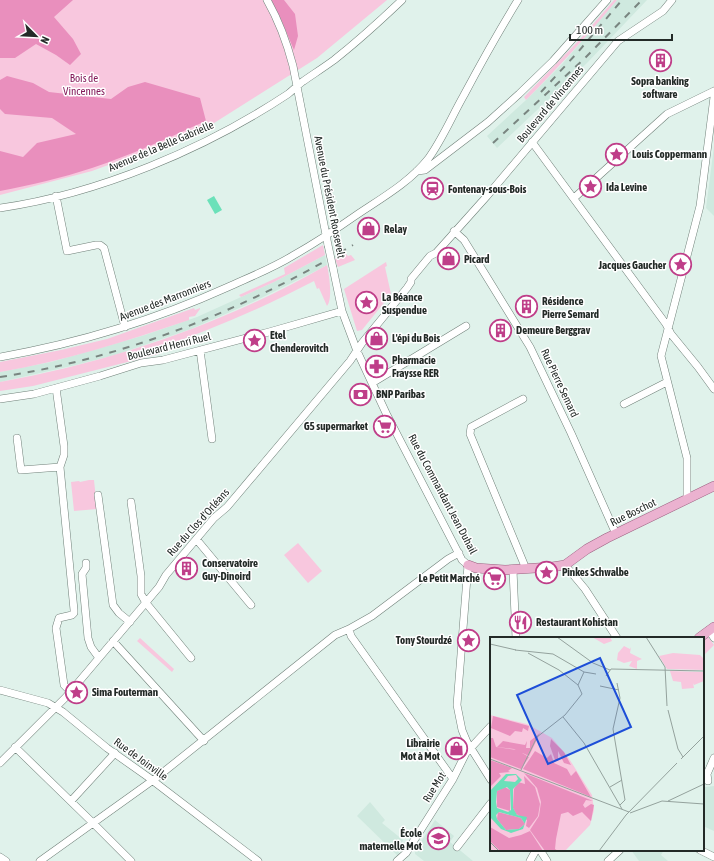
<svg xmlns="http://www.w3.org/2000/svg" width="714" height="861" font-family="'Asap Condensed',sans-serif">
<rect width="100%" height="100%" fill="#e0f2eb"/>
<!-- built -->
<path fill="#cfe9df" d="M617 0H647L587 63 497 148 487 136 526 100 563 63Z
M714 146V216L706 208Z
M325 255 327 265 316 271 253 302 191 329 115 355 76 365 0 382V372L51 362 83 353 145 335 197 317 274 282Z
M714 786V831L703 826V788L705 787Z
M370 802 385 820 382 823 403 840 398 856 357 816Z
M435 820 454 836 450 842 473 861H424L415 854V851Z
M631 850H664L661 855 668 861H639Z"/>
<!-- green -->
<path fill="#f8c7de" d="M0 0H387L317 58 203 130 92 171 0 195Z
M614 0H617C588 35 558 68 526 100L524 97 581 38Z
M323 245 325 255 274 282 241 297 239 295 285 274 284 268Z
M345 253 348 256 351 255 355 260 338 267 335 259Z
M386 262 387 266 385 267 391 294 362 330 357 331 344 289Z
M327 265C329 274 333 299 327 306L319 288 317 289 314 281C264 307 212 330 158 348L159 354 33 386 0 391V382C115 361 226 323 327 265Z
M194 308 195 310 200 308V309L195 316 189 317V320C127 341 65 361 0 372V362L61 350 107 339Z
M89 480H94L97 509 74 511 71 482 79 481 80 482Z
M298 543 322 571 308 583 284 555Z
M706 637 709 638 714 645 705 654 703 651V640Z
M140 638 174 669 172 672 137 641Z"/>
<!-- forest -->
<path fill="#e98fbd" d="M0 0H73L54 17 73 39 81 54 70 65 56 55 36 44 15 58H0Z
M269 0H284L295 14 298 36 294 50 279 15Z
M7 76 33 83 49 92 111 99 128 87 145 82 200 98 206 121C168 138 131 155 92 168 62 178 31 185 0 191V151L23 157 37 143 76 134 52 118 5 114 0 109V80Z"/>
<!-- water -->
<path fill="#6be1b9" d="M214 196 222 210 215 214 207 200Z"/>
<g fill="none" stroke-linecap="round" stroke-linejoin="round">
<defs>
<path id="minor" d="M267 0C279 21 287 43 293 66L328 245
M532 142 666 324 671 334 698 367 714 389
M417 171 425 170 488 122 519 94 553 61 607 0
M56 196 67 251 96 245H100L104 248 125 327
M574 198 667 114 714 91
M0 208C98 194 205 149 288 94 293 90 297 86 302 82 312 75 323 68 334 60 358 41 380 21 402 0
M454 231 464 240 530 347 571 433 616 534
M333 268 342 311 357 351 386 413 462 560 468 565 457 705 462 730 467 742 491 780
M200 350 212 439
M0 357C79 343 155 320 228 287 250 277 273 268 294 255 315 243 335 230 355 216 380 199 409 183 428 159 442 140 452 116 464 95 481 63 499 31 518 0
M372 383 466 326
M56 388 64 446V455L60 467
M0 399 34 394 100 376 141 363 163 360 269 332 342 311
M523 399 471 427 470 434 524 564 525 569
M624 404 667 382
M17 438 21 470 60 467 74 610V613L72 615 59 618 56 628 64 685 71 692
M98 495 113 605 119 613 130 622
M687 498V458L661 356 700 206 714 97
M131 502 141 576V594L146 603 191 658
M197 540 251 605
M86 563V568L82 574 88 638 91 647 99 658
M565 565 585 589 617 638
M513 570 516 638
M349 629 351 636 453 779
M709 630 714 638
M113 641 204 741
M0 690 48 703 63 712 107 748 148 777 258 861
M15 747 93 823 131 861
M0 763 66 697 159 587 166 575 214 518 227 507 350 361 362 343 407 288 411 282V279L430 256 436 253 487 196 618 41 663 11 672 0
M708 781 707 774 714 758
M71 801 115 753
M457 847 491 803
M540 850 547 861
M700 850 714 857
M0 857 6 861
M40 861 156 778 335 635 349 629 372 616 448 559 459 553
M397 861 406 853 453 779 466 753 491 726
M530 861 536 850
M608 861 620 850"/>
<path id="major" d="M468 565 476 568 505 570 552 567 565 565 587 549 607 538 714 486
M699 638 714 627"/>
</defs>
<!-- minor casing -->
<use href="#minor" stroke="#708079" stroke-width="8"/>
<!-- major casing -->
<use href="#major" stroke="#9c6180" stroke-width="10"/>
<!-- minor -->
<use href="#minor" stroke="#fff" stroke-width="7"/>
<!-- major -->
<use href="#major" stroke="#ebb2d0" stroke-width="9"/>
<!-- rail -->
<path stroke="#798580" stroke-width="2" stroke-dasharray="7 7" stroke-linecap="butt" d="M541 92 578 52 622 0
M493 143 584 59 642 0
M0 377C125 358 244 310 353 245"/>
<defs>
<path id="minor-bridge" d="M328 245 333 268"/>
</defs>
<!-- minor-bridge casing -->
<use href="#minor-bridge" stroke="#708079" stroke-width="8" stroke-linecap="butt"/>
<!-- minor-bridge -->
<use href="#minor-bridge" stroke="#fff" stroke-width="7"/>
</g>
<!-- icons -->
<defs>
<symbol id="building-ring" viewBox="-11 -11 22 22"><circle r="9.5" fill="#fff" stroke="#bf3e89" stroke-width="1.5"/><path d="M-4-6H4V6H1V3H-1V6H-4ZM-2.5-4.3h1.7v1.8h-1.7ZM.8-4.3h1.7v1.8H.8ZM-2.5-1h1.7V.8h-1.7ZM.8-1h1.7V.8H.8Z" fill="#bf3e89"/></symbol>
<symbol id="sight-ring" viewBox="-11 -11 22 22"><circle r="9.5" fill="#fff" stroke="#bf3e89" stroke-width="1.5"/><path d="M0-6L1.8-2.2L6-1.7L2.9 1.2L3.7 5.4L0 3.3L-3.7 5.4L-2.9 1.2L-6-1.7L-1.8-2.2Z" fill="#bf3e89"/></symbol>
<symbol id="station-ring" viewBox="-11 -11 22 22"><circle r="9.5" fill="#fff" stroke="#bf3e89" stroke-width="1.5"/><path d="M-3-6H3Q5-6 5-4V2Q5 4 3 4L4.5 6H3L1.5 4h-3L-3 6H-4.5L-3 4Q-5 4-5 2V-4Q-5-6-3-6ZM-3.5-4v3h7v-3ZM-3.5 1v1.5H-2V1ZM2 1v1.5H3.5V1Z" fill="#bf3e89"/></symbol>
<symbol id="shop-ring" viewBox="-11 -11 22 22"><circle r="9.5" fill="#fff" stroke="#bf3e89" stroke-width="1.5"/><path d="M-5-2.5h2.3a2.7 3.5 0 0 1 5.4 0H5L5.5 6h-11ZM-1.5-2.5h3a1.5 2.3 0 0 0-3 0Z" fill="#bf3e89"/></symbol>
<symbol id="pharmacy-ring" viewBox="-11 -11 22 22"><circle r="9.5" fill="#fff" stroke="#bf3e89" stroke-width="1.5"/><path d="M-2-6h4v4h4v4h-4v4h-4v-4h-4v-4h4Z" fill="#bf3e89"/></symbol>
<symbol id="bank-ring" viewBox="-11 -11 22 22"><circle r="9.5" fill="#fff" stroke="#bf3e89" stroke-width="1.5"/><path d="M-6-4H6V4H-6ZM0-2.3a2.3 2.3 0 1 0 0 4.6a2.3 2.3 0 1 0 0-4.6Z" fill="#bf3e89"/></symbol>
<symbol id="supermarket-ring" viewBox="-11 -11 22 22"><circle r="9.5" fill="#fff" stroke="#bf3e89" stroke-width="1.5"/><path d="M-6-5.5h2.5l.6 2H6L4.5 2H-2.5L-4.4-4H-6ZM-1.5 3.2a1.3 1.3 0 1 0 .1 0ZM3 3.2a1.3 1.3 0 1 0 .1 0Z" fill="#bf3e89"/></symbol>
<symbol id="restaurant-ring" viewBox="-11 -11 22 22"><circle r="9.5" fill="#fff" stroke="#bf3e89" stroke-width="1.5"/><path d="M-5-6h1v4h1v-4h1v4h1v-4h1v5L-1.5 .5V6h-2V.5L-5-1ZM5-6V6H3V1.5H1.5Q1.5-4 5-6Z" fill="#bf3e89"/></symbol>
<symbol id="school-ring" viewBox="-11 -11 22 22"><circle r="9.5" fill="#fff" stroke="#bf3e89" stroke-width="1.5"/><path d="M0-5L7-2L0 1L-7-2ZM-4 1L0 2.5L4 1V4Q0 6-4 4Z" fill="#bf3e89"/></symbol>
</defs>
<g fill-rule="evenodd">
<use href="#building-ring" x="648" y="48" width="25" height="25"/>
<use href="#sight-ring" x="604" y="142" width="25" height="25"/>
<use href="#sight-ring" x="578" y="174" width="25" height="25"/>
<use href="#station-ring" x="420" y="176" width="25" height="25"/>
<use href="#shop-ring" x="356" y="216" width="25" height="25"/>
<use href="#shop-ring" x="436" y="246" width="25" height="25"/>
<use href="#sight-ring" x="668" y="252" width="25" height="25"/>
<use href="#sight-ring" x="354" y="290" width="25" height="25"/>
<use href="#building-ring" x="514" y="294" width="25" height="25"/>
<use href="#building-ring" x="488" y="318" width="25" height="25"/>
<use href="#shop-ring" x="364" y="326" width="25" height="25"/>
<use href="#sight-ring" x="242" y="328" width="25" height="25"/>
<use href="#pharmacy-ring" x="364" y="354" width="25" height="25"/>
<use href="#bank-ring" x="348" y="382" width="25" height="25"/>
<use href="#supermarket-ring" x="372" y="414" width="25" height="25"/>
<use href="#building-ring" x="174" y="556" width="25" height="25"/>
<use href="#sight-ring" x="534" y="560" width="25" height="25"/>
<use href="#supermarket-ring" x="482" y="566" width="25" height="25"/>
<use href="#restaurant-ring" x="508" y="610" width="25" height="25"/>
<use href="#sight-ring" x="456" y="628" width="25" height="25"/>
<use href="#sight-ring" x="64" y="680" width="25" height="25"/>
<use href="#shop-ring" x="444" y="736" width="25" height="25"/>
<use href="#school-ring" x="426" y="826" width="25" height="25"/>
</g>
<g text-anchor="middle" stroke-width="3" stroke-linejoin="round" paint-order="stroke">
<!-- park labels -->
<g font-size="11" fill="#831a5a" stroke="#fff">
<text x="84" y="82">Bois de<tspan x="84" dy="13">Vincennes</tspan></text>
</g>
<!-- poi labels -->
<g font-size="11" font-weight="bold" fill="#232a27" stroke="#fff" text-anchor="start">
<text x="660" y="85" text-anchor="middle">Sopra banking<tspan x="660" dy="13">software</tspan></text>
<text x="632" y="158">Louis Coppermann</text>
<text x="606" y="191">Ida Levine</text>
<text x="448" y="193">Fontenay-sous-Bois</text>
<text x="384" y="233">Relay</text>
<text x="464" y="263">Picard</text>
<text x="666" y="269" text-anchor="end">Jacques Gaucher</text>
<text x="382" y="301">La Béance<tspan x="382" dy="13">Suspendue</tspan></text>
<text x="542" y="305">Résidence<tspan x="542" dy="13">Pierre Semard</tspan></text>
<text x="516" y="334">Demeure Berggrav</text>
<text x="270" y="339">Etel<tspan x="270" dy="13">Chenderovitch</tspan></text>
<text x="392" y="342">L'épi du Bois</text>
<text x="392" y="364">Pharmacie<tspan x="392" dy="13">Fraysse RER</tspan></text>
<text x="376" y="398">BNP Paribas</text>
<text x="368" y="430" text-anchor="end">G5 supermarket</text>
<text x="202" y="567">Conservatoire<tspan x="202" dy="13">Guy-Dinoird</tspan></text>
<text x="562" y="576">Pinkes Schwalbe</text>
<text x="480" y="582" text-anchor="end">Le Petit Marché</text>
<text x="536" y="626">Restaurant Kohistan</text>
<text x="452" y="644" text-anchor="end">Tony Stourdzé</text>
<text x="92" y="696">Sima Fouterman</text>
<text x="440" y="747" text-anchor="end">Librairie<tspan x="440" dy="13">Mot à Mot</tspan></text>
<text x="422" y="837" text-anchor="end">École<tspan x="422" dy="13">maternelle Mot</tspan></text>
</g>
<!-- street labels -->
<g font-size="11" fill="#232a27" stroke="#fff">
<text transform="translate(550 104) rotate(-50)" y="4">Boulevard de Vincennes</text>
<text transform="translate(161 146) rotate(-23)" y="4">Avenue de la Belle Gabrielle</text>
<text transform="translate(330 197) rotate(79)" y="4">Avenue du Président Roosevelt</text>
<text transform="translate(165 300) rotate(-21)" y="4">Avenue des Marronniers</text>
<text transform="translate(169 346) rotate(-14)" y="4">Boulevard Henri Ruel</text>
<text transform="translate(560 383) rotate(65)" y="4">Rue Pierre Semard</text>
<text transform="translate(443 494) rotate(62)" y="4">Rue du Commandant Jean Duhail</text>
<text transform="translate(633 512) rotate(-26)" y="4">Rue Boschot</text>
<text transform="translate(198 522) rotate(-48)" y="4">Rue du Clos d'Orléans</text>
<text transform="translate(141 759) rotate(36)" y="4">Rue de Joinville</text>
<text transform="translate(434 787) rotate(-58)" y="4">Rue Mot</text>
</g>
</g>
<!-- overview -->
<g transform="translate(490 637)">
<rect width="214" height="214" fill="#e0f2eb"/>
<path d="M102 0H120L122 4 114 7ZM134 9 140 12 141 10 140 16 152 22 147 24V32L139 29 142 24 134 26 127 23 128 16ZM183 16 210 18 214 22V33L177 32 169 19ZM180 34 214 35V44L204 48 203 46 204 51 192 52 191 45 183 44ZM0 78 37 87 62 101 78 120 102 158 104 173 100 188 75 214H0Z" fill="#f8c7de"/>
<path d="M3 79 39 89 38 94 33 91 32 95 25 94 20 99 1 91ZM50 96 39 119 24 112 7 110 13 104 35 108 37 104 36 111H40V104ZM0 101H3L6 110 27 113 39 120 31 132 0 120ZM61 102 74 115 81 128 74 126 68 114V124L65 123 60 109ZM45 114 57 121 61 117 64 126 77 132 81 139 86 134 101 160 33 132ZM0 123 22 131 18 134 20 135 9 136 11 139 0 150ZM34 136 103 164 96 163 93 168 95 171 101 167 104 168 101 184 92 175 83 179 78 175 71 177 66 202 65 212 68 214H55L40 193 49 179 51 165 47 151ZM34 139 45 150 50 167 48 179 39 191 36 189 37 183 26 177 23 171 24 152 28 145 35 147ZM15 150 20 153V174L7 170V154ZM8 175 31 181 35 187 29 192 16 193 7 182ZM0 190 19 201 31 198 40 194 53 214H10L0 204Z" fill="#e98fbd"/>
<path d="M16 137H26L32 143 23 152V171L27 178 37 180 33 192 21 196 11 192 0 180V154ZM26 138 28 142 25 145 14 144 18 139ZM17 150 20 153 21 173 18 175 7 171 6 165 7 154ZM9 175 31 181 35 187 29 192 16 193 7 182 6 178Z" fill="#6be1b9" fill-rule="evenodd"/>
<path fill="none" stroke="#94a29d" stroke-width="1" d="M67 0 103 26 120 33M156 0 175 30 177 69M0 7 26 13M25 13 63 17 94 35M38 16 69 33 88 48 92 57M116 39 121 32 214 34M127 46 130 61 123 92 135 163 130 168M88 48 94 35 106 37M110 49 129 53M178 73 188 112 193 120M73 80 94 106 132 172M0 122 139 175M191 122 214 99M31 133 47 100 75 78 92 57M120 150 132 143M178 164 214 147M140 176 172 164 214 167M0 205 9 214M109 214 136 178 187 126"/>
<path fill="#1d4ed8" fill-opacity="0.15" stroke="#1d4ed8" stroke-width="2" d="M110 21 141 90 58 127 27 58Z"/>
<rect width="214" height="214" fill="none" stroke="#232a27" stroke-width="2"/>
</g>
<!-- north arrow -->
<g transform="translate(36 36) rotate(114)" stroke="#ffffff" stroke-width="3" paint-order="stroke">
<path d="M0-3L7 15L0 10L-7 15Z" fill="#232a27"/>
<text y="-6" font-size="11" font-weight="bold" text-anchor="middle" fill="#232a27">N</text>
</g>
<!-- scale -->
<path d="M570 34v6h102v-6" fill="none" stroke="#232a27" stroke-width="2"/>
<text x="576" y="34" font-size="12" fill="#232a27" stroke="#ffffff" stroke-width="3" paint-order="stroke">100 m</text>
</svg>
